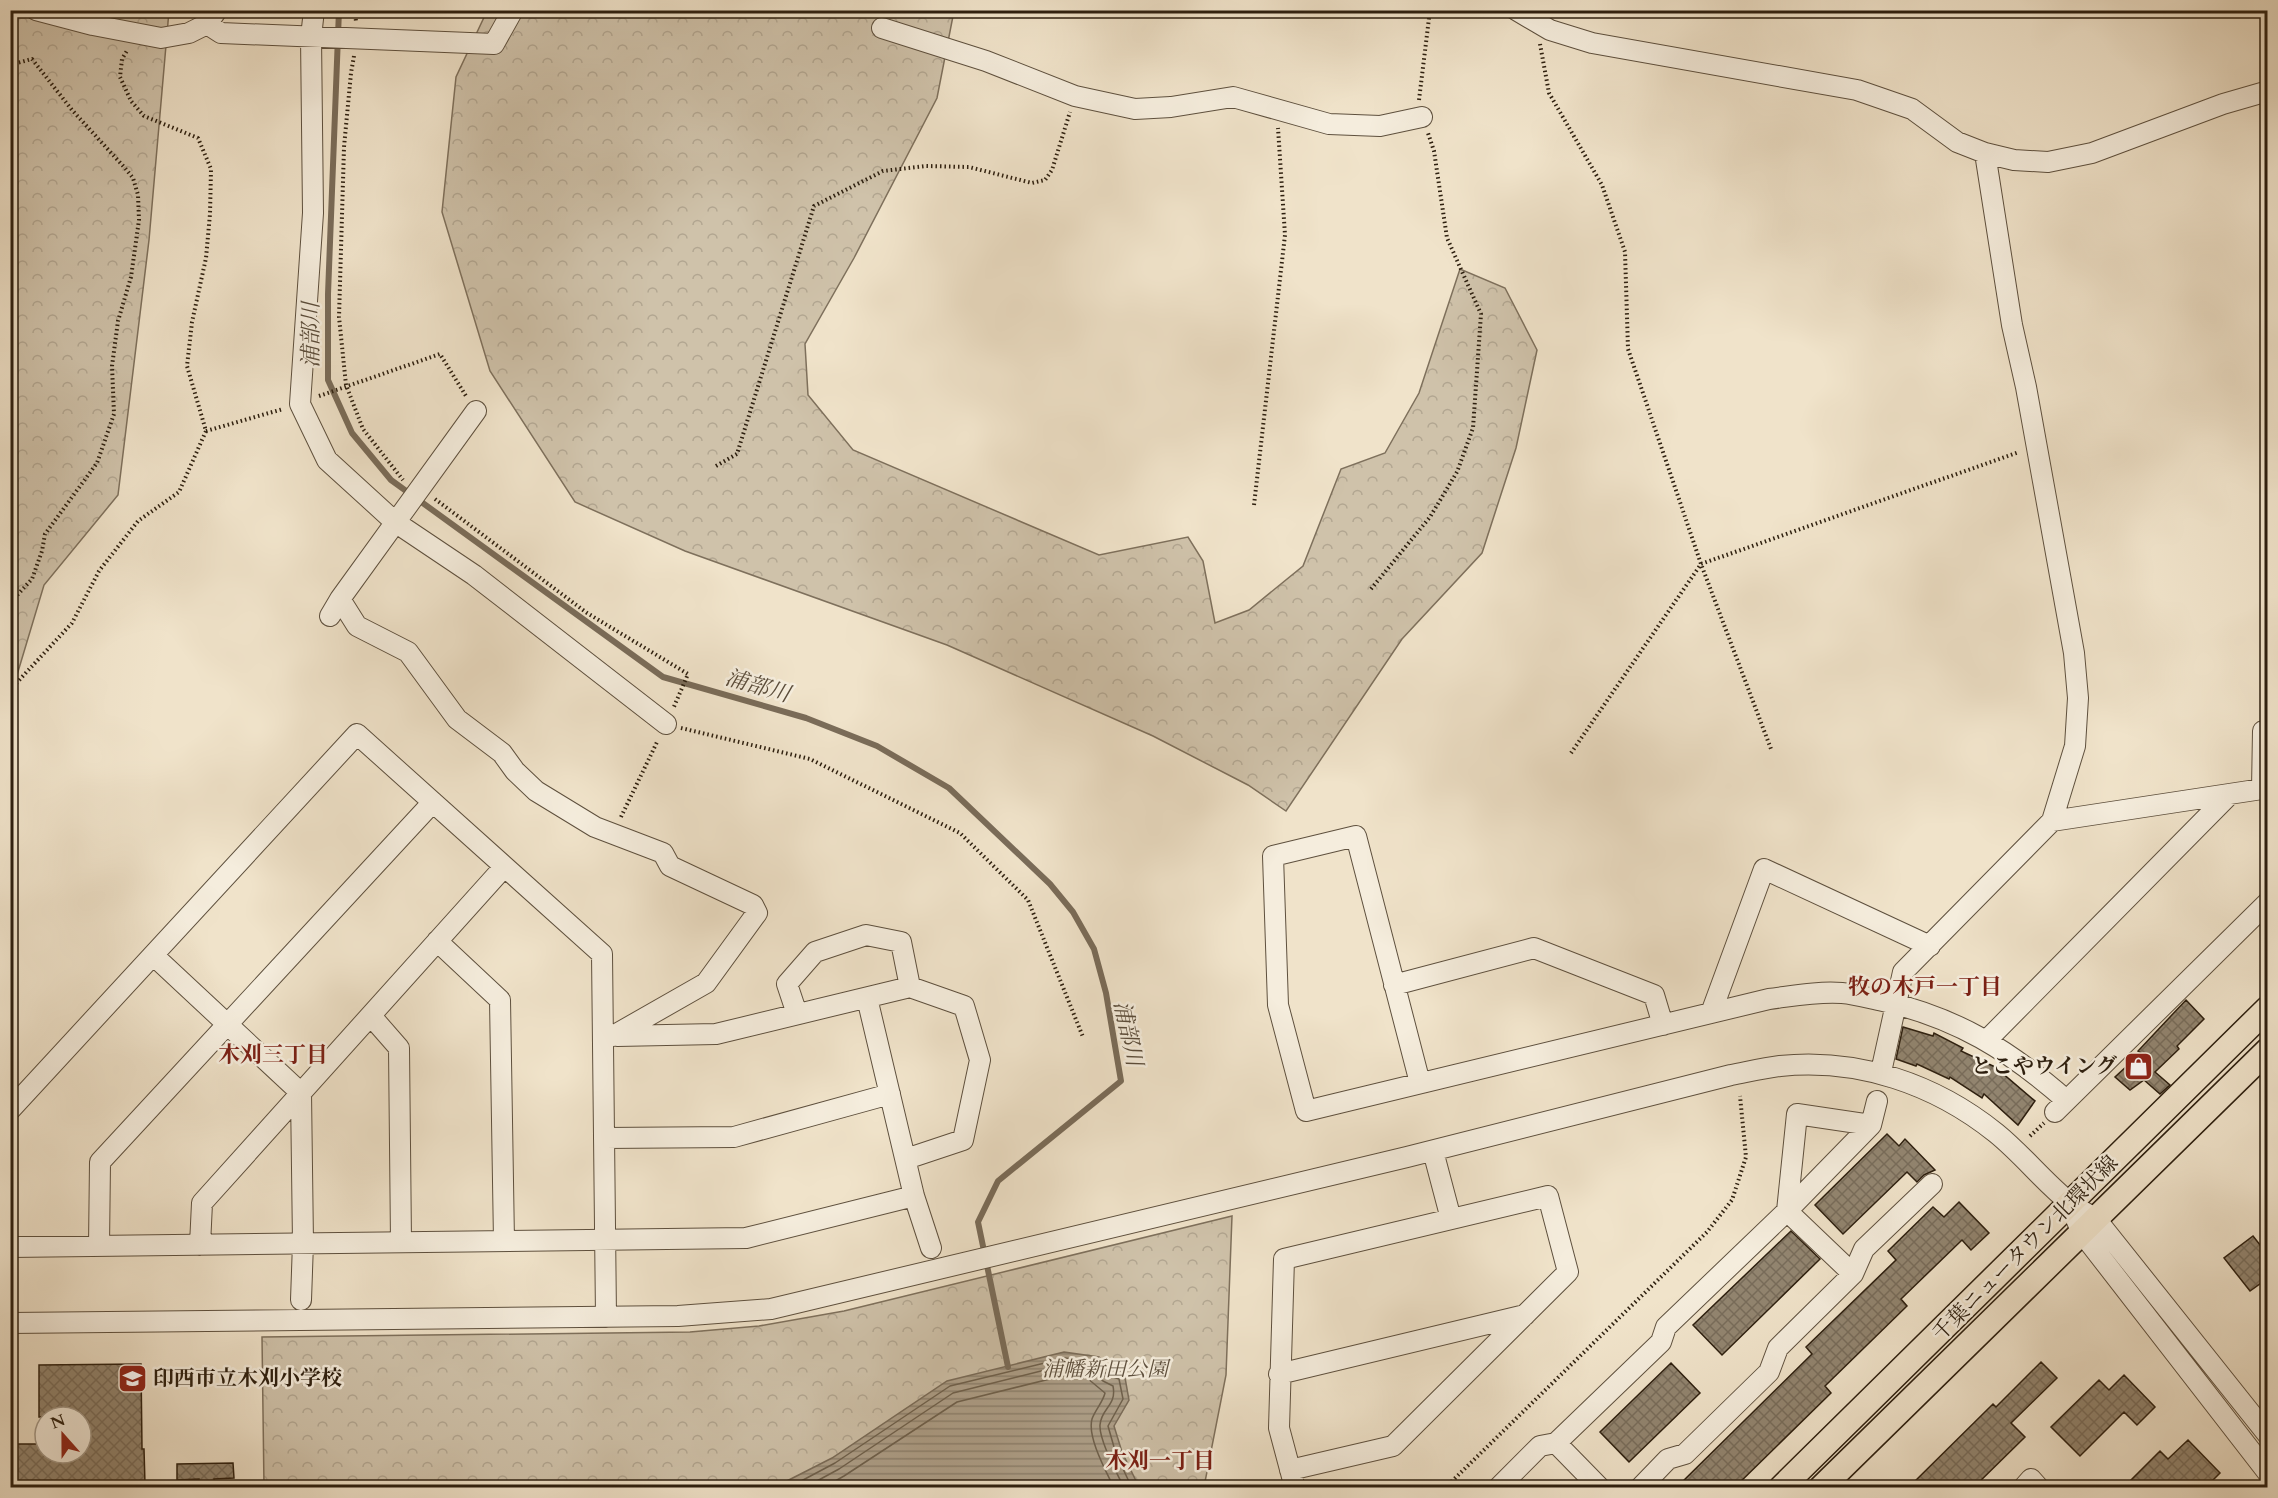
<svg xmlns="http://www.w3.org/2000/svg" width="2278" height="1498" font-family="Cardo,'Noto Serif JP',serif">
<defs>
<pattern id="forest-crowns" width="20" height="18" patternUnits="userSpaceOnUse" patternTransform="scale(1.5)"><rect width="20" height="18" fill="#cfc2aa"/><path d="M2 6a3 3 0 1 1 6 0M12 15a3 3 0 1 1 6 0" fill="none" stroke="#b2a691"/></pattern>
<pattern id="water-rules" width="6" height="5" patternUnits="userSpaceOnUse" patternTransform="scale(1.5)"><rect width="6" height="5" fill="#aea08a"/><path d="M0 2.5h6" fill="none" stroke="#8e826f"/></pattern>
<pattern id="building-cross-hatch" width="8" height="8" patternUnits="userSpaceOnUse" patternTransform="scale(1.5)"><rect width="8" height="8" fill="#928570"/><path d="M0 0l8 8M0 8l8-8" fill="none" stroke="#786c5a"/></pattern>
</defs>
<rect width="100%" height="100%" fill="#f0e3ca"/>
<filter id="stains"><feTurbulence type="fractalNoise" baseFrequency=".00333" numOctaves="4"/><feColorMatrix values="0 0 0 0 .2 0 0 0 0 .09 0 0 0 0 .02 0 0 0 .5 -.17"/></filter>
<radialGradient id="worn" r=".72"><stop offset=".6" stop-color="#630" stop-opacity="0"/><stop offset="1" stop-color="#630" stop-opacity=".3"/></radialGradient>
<!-- forest -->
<path fill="url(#forest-crowns)" stroke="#7e705c" stroke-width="1.5" d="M11 11H169L149 240 118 495 44 585 11 695Z
M487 11H954L937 98 854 258 805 344 808 395 853 450 1099 555 1188 537 1203 561 1215 623 1249 610 1303 566 1341 469 1385 453 1419 393 1460 269 1505 288 1537 350 1516 448 1482 553 1402 639 1286 811 1248 785 1153 736 947 645 685 551 575 502 490 371 442 212 456 77Z
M1232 1216 1226 1375 1204 1487H264L262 1337 690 1332 759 1326 844 1311Z"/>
<!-- water -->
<path fill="url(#water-rules)" stroke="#7a6c59" stroke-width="1.5" d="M1064 1352 1099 1357 1111 1370 1124 1372 1129 1400 1114 1426 1122 1452 1139 1487H775L832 1458 947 1381Z"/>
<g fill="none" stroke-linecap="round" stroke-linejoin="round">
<!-- shore -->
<path stroke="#6e604c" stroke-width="1.5" d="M788 1488 835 1463 950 1386 1065 1358 1095 1362 1107 1375 1119 1379 1123 1399 1108 1426 1116 1454 1132 1488
M804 1488 839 1469 953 1393 1065 1365 1091 1369 1103 1381 1113 1386C1117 1406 1101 1408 1100 1425 1099 1440 1117 1473 1124 1488
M823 1488 844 1476 957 1402 1066 1375 1087 1378 1105 1393C1103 1402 1095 1410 1092 1419 1087 1437 1106 1471 1114 1488"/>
<!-- stream -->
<path stroke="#7a6c59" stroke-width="6" d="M339 10 328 294V380L352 433 391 480 663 677 806 718 877 746 949 788 1050 884 1073 912 1094 949 1106 993 1121 1081 998 1181 978 1222 1008 1367"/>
</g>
<!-- building -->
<path fill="url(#building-cross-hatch)" stroke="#2d1f0f" stroke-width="1.5" d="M2186 1000 2204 1019 2177 1046 2179 1049 2155 1072 2170 1085 2160 1094 2144 1080 2130 1090 2115 1077 2141 1053 2138 1051Z
M1903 1027 1933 1036 1934 1033 1963 1048 1961 1051 1995 1067 2035 1101 2018 1125 1984 1094 1982 1098 1950 1077 1949 1079 1917 1064 1916 1066 1896 1059Z
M1887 1134 1899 1146 1905 1139 1935 1170 1924 1175 1917 1182 1907 1172 1843 1234 1815 1205Z
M1959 1202 1989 1233 1971 1250 1962 1240 1901 1299 1907 1306 1825 1386 1831 1393 1734 1488H1676L1812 1354 1806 1347 1896 1260 1888 1251 1933 1207 1944 1217Z
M1791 1231 1820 1259 1722 1355 1693 1325Z
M2253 1236 2268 1255V1278L2250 1291 2224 1258Z
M2041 1362 2057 1378 2011 1423 2025 1437 1973 1488H1908L1993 1404 1996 1407Z
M1671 1363 1700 1393 1629 1462 1600 1432Z
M141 1364 142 1449H144L145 1484 10 1486V1444H45V1453H81V1417H39V1365Z
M2124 1375 2155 1407 2137 1425 2124 1412 2080 1456 2051 1427 2099 1380 2109 1390Z
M2188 1440 2220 1473 2205 1488H2123L2160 1451 2168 1459Z
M233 1463 234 1478 214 1479V1484H199V1479L177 1480V1464Z"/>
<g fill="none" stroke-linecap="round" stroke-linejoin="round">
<defs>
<path id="minor" d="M36 10 93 25 161 38 189 33 207 24 217 10
M314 10 311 37 313 213 300 404 327 460 395 522 474 575 666 724
M1516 10 1550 30 1592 43 1857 90 1912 109 1957 142 1985 153 2014 160 2048 162 2092 153 2223 104 2268 91
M207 24 221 33 494 44 513 10
M882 28 986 61 1075 96 1135 109 1171 107 1233 97 1329 124 1380 126 1422 117
M340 599 357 626 408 652 457 719 502 753 515 771 536 791 595 827 663 853 670 866 753 905 757 913 706 983 613 1036
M330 616 340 599 476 411
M2268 730 2263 731 2262 789 2268 791
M2052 821 2262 789
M437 941 500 1000 504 1241
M153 955 301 1093 303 1243 301 1300
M1394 985 1534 948 1654 995 1663 1025
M867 998 914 1196 931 1248
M1711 1013 1764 869 1930 946
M797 1014 787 984 815 952 866 935 901 942 910 987
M371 1016 399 1048 401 1242
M617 1036 716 1034 910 987 964 1006 980 1060 963 1140 906 1159
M1986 1041 2230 794
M1881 1072 1903 972 2052 821 2075 746 2078 698 2074 653 2026 387 2012 325 1985 153
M1420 1083 1356 836 1273 856 1278 1005 1306 1111 1769 999C1793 996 1818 991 1842 993 1855 994 1869 998 1883 1001 1957 1018 2009 1050 2066 1100
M10 1110 357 734 602 954 606 1317
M2055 1112 2268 902
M604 1138 734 1137 890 1094
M1433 1151 1451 1219
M2076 1219 2082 1233 2268 1473
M200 1245 202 1203 504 867
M99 1246 100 1162 433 802
M10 1247 746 1238 914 1196
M1853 1274 1787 1211 1797 1114 1871 1125
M10 1323 678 1316 771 1309 1407 1157 1731 1075C1747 1072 1764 1068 1780 1066 1859 1058 1935 1084 1996 1133 2022 1154 2043 1181 2069 1202 2077 1209 2087 1213 2096 1219L2268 1435
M1279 1374 1525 1315
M1556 1443 1600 1488
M1290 1470 1393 1446 1568 1272 1548 1196 1284 1259 1279 1428 1295 1488
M1498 1488 1540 1446 1556 1443 1661 1342 1666 1327 1787 1211 1871 1125 1877 1101
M1640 1488 1668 1459 1685 1454 1769 1372 1778 1348 1853 1274 1864 1249 1932 1184
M2023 1488 2031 1479 2039 1488"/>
<path id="major" d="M1781 1488 2268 1008
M1821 1488 2268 1050"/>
</defs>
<!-- minor casing -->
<use href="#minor" stroke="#5e503e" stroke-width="22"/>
<!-- major casing -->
<use href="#major" stroke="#2d1f0f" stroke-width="27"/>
<!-- path -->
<path stroke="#2d1f0f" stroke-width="4" stroke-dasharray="1.5 3" stroke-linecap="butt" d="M355 10 356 22
M1540 44 1549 93 1602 185 1625 252 1628 349 1701 564 1771 749
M354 56 351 73 344 147 339 317 346 385 363 429 403 480
M10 62 17 63 32 59 72 110 125 168 133 178 138 195 139 220 131 277 118 321 112 366 114 414 97 463 45 534 42 551 32 579 10 603
M1419 100 1430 10
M319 396 440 354 466 396
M206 431 283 409
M716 466 737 454 814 206 883 171 926 166 969 167 1032 183 1045 180 1052 170 1070 112
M435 499 587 613 688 674 673 709
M1254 505 1285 235 1278 128
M1371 589 1430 517 1457 472 1473 428 1481 314 1447 238 1434 151 1428 133
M10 690 72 623 99 571 138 521 179 492 206 431 187 366 192 322 206 258 210 214 211 169 198 138 144 116 131 101 120 77 122 59 128 49
M681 728 810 759 960 833 1028 900 1083 1037
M1571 753 1701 564 2019 452
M621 817 658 740
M2030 1136 2044 1123
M1445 1488 1707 1232 1732 1200 1746 1157 1740 1096"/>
<!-- minor -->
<use href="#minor" stroke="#f5eddd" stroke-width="20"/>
<!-- major -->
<use href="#major" stroke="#f0e3ca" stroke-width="24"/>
</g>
<!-- icons -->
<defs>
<symbol id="shop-square" viewBox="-11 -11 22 22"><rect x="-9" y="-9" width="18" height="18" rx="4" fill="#8f2418" stroke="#f5eddd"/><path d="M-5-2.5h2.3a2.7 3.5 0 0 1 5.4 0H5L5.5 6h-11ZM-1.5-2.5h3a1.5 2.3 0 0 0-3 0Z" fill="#fff"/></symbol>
<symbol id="school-square" viewBox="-11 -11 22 22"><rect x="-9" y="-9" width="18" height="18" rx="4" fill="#8f2418" stroke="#f5eddd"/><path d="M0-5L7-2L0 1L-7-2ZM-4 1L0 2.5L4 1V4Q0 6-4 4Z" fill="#fff"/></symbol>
</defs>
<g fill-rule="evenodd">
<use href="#shop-square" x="2122" y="1050" width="33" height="33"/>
<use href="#school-square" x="116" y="1362" width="33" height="33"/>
</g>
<g text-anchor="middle" stroke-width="5" stroke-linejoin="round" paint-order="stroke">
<!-- poi labels -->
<g font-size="21" font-weight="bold" fill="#2d1f0f" stroke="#f5eddd" text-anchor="end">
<text x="2117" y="1073">とこやウイング</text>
<text x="153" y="1385" text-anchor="start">印西市立木刈小学校</text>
</g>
<!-- street labels -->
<g font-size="21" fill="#2d1f0f" stroke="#f5eddd">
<text transform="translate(2025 1248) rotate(-45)" y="7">千葉ニュータウン北環状線</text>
</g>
<!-- park labels -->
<g font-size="21" font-style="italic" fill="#5e503e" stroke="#f5eddd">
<text x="1105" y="1376">浦幡新田公園</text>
</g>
<!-- water labels -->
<g font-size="22" font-style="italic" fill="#5a4c3a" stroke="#f5eddd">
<text transform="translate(310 335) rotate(-90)" y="8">浦部川</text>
<text transform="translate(758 685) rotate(16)" y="8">浦部川</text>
<text transform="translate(1129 1033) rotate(78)" y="8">浦部川</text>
</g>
<!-- neighbourhood labels -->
<g font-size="22" font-weight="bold" fill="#7a1f14" stroke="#f5eddd">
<text x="1925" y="994">牧の木戸一丁目</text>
<text x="273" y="1062">木刈三丁目</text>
<text x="1160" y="1468">木刈一丁目</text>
</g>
</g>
<!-- margin -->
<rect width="2278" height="1498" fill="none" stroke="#f0e3ca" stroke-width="36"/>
<rect x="12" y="12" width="2254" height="1474" fill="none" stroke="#2d1f0f" stroke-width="3"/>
<rect x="18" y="18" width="2242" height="1462" fill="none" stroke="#2d1f0f" stroke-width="1.5"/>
<!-- north arrow -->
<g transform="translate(63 1435) rotate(339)"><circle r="28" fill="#f5eddd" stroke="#a59b8b" stroke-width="1.5"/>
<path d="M0-4.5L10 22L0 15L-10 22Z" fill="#8f2418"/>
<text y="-9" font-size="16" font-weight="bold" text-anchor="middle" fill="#2d1f0f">N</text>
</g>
<rect width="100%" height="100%" filter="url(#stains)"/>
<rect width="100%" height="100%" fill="url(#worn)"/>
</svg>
